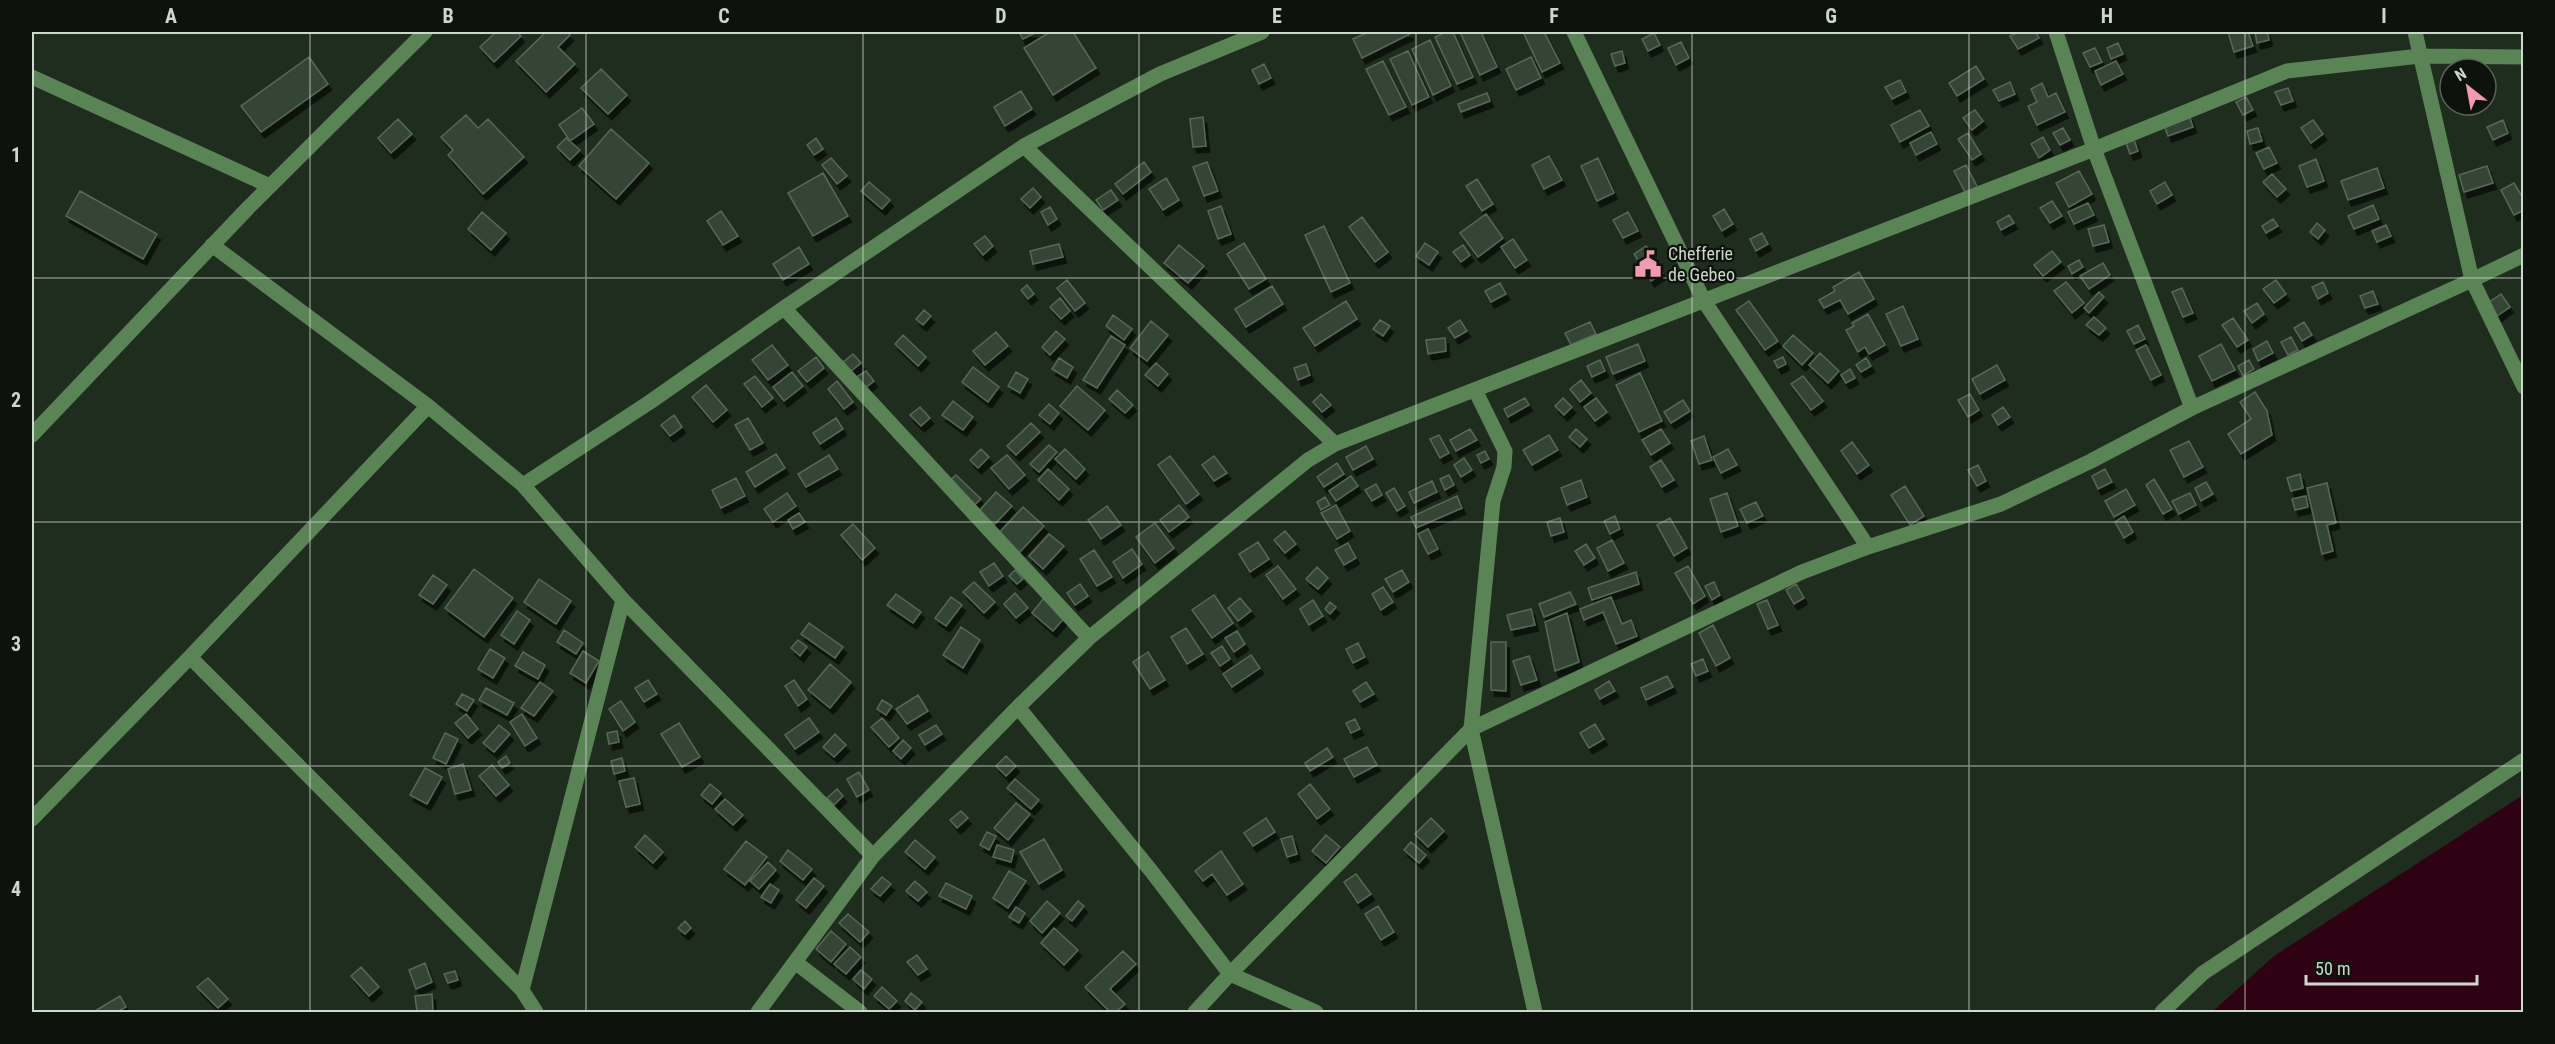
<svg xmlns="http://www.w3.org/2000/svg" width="2555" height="1044" font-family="'Roboto Condensed',sans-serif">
<defs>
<filter id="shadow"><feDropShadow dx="3.5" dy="6" stdDeviation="0" flood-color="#0009"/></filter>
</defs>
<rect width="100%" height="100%" fill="#1e2d1d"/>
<!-- water -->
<path fill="#2e0212" d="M2523 795V1012H2212L2274 956Z"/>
<!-- building -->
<path fill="#364534" stroke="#576856" stroke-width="1.5" filter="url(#shadow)" d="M496 32H517L521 36 494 62 480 47Z
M546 32H567L570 35 558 47 575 64 546 92 516 61Z
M1019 32H1037L1023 39Z
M1050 32H1073L1096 68 1053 95 1024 48Z
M1369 32H1409L1410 34 1362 58 1353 39Z
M1446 32H1453L1473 77 1457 84 1435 37Z
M1460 32H1481L1497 67 1480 75Z
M1523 32H1544L1560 63 1542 72Z
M2019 32H2036L2039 38 2018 49 2010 36Z
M2228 32H2248L2253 46 2234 52Z
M2255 32H2267L2269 40 2257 43Z
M1654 33 1660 45 1648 51 1642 39Z
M1430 40 1451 86 1433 95 1412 49Z
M1681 42 1689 58 1676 65 1668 48Z
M2118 43 2123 54 2111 59 2107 48Z
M2095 48 2102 62 2090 67 2083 53Z
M1408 51 1429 97 1412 105 1390 59Z
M1622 51 1625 63 1615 66 1611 54Z
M309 57 328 84 261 132 241 106Z
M1531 57 1541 78 1516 90 1506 69Z
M1383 61 1406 107 1389 115 1366 69Z
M2116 61 2123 74 2101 85 2095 71Z
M1264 64 1271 78 1259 84 1252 70Z
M1976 66 1984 79 1957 96 1949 83Z
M601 69 627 95 608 114 581 88Z
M1900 80 1906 92 1892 99 1885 87Z
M2010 82 2015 94 1999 101 1993 90Z
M2042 83 2048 97 2056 93 2065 112 2037 125 2028 106 2037 102 2031 89Z
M2288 88 2293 101 2281 105 2275 92Z
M1021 91 1032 109 1005 126 994 107Z
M1487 93 1490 101 1461 112 1458 104Z
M2246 97 2253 110 2243 115 2236 102Z
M582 108 594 124 570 141 559 125Z
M1920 110 1929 126 1900 142 1891 125Z
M1975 110 1983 121 1972 130 1963 118Z
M466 115 478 128 488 119 524 157 483 194 448 155 453 150 441 137Z
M2189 115 2193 127 2168 136 2164 125Z
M1203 117 1206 146 1193 147 1190 119Z
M398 119 412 134 391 153 378 138Z
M2313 120 2323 134 2311 143 2301 128Z
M2503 120 2508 133 2493 140 2487 127Z
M2063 128 2070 140 2060 145 2053 133Z
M2258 128 2262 141 2250 144 2247 131Z
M611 129 649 163 616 199 579 166Z
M1931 132 1937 144 1916 155 1910 143Z
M1968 133 1981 154 1972 160 1958 139Z
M2043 137 2050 150 2039 158 2031 144Z
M566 138 580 150 570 160 557 147Z
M816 138 823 149 814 155 807 145Z
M2134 140 2138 151 2130 154 2126 143Z
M2269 147 2277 163 2264 169 2256 153Z
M1549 156 1562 180 1544 189 1532 165Z
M831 158 847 176 837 184 822 165Z
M1598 158 1614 193 1597 201 1581 166Z
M2316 159 2324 181 2307 187 2299 166Z
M1144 162 1151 172 1123 194 1115 184Z
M1207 162 1218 191 1204 196 1193 167Z
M1966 165 1979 190 1967 196 1954 171Z
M2487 166 2493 183 2464 192 2459 175Z
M2377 168 2384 188 2348 200 2341 181Z
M2079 171 2092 194 2069 207 2056 183Z
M823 173 848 216 813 236 788 193Z
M2272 174 2286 189 2277 197 2263 182Z
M1166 178 1179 200 1163 210 1149 189Z
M1477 179 1493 204 1482 211 1466 186Z
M869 182 890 200 882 209 861 191Z
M2165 182 2172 195 2157 204 2150 191Z
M2514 183 2524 200V210L2514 215 2501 190Z
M1033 188 1041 197 1030 208 1021 199Z
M1111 190 1118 200 1103 210 1096 200Z
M80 191 157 234 143 259 66 216Z
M2052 201 2062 216 2050 223 2040 208Z
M2088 203 2094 215 2074 224 2068 212Z
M2373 205 2379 219 2354 229 2348 216Z
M1221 206 1231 234 1218 239 1208 211Z
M1050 207 1057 219 1048 225 1041 212Z
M1724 209 1733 224 1722 231 1713 216Z
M721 211 738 236 723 245 707 221Z
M482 212 506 233 491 250 468 229Z
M1628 212 1638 231 1623 238 1613 220Z
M1486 214 1503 238 1478 257 1460 233Z
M2009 215 2014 223 2001 230 1997 222Z
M1362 217 1388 252 1375 262 1349 227Z
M2273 219 2278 226 2266 233 2262 226Z
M2317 223 2325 230 2318 239 2310 232Z
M2104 225 2109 242 2093 246 2088 229Z
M2386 225 2391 236 2377 242 2372 231Z
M1324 226 1350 283 1331 292 1305 235Z
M1762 233 1768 244 1756 251 1750 239Z
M985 236 993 246 983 255 974 244Z
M1513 239 1527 260 1515 268 1501 247Z
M1244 243 1266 279 1249 289 1227 254Z
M1425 243 1438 252 1429 265 1416 256Z
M1059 244 1063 257 1033 264 1030 251Z
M1179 245 1204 266 1188 283 1164 263Z
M1463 245 1470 255 1461 262 1453 252Z
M1646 246 1663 273 1651 281 1634 254Z
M799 247 809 264 783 280 773 264Z
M2052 251 2061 262 2043 276 2034 265Z
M2079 260 2083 267 2072 274 2068 266Z
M2103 263 2110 275 2089 289 2080 276Z
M1859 272 1874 299 1848 314 1840 300 1824 308 1819 300 1835 291 1833 287Z
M1067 280 1085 303 1075 311 1057 288Z
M2276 280 2286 294 2274 303 2263 289Z
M2066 282 2084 303 2072 313 2054 291Z
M2323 282 2328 293 2318 299 2312 287Z
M1500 283 1506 294 1491 302 1485 291Z
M1027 285 1034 294 1028 299 1021 290Z
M1272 286 1283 304 1246 327 1235 309Z
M2182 288 2193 313 2183 317 2172 292Z
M2373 291 2378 304 2365 308 2360 296Z
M2099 292 2104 297 2089 313 2084 308Z
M2501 294 2510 307 2497 316 2488 303Z
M1060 298 1070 311 1061 319 1050 307Z
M1346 301 1357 319 1315 346 1303 328Z
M1749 301 1778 341 1765 350 1736 310Z
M2257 303 2264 314 2252 323 2244 311Z
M1903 306 1918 339 1901 346 1886 314Z
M924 310 931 316 923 325 916 319Z
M1868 314 1885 345 1869 354 1865 347 1858 352 1846 330 1854 326 1852 323Z
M1113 315 1132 329 1124 340 1106 326Z
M2094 317 2106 328 2099 335 2086 325Z
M2233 318 2248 340 2237 347 2222 325Z
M1380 320 1390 326 1383 336 1373 329Z
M1460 320 1467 331 1455 338 1448 328Z
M1151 321 1168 335 1147 361 1130 348Z
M1590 322 1596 334 1571 345 1565 333Z
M2304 322 2312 335 2302 341 2294 328Z
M2138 325 2145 339 2134 344 2127 331Z
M1056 331 1065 339 1050 355 1042 347Z
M996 332 1008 346 985 365 973 351Z
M903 335 926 357 918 366 895 344Z
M1793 335 1813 353 1802 365 1783 346Z
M1111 336 1125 345 1097 388 1083 380Z
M2291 337 2298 350 2288 355 2281 342Z
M1445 338 1446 351 1428 354 1426 340Z
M2267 341 2273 353 2258 361 2253 349Z
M1638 344 1645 361 1613 374 1606 357Z
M2221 344 2235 370 2212 381 2199 356Z
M772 345 788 365 768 380 752 360Z
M2146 345 2161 375 2151 380 2136 350Z
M1820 353 1839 371 1828 383 1809 365Z
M853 354 861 363 850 372 842 363Z
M816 357 824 368 807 382 798 371Z
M1783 357 1786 364 1778 368 1774 361Z
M1059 358 1073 367 1067 378 1052 369Z
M1866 358 1871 366 1861 372 1856 365Z
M1600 360 1605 371 1592 377 1587 366Z
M2249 360 2254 369 2243 376 2238 366Z
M1156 363 1168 374 1158 386 1145 375Z
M1306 364 1310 375 1298 380 1294 368Z
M1997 365 2005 380 1980 394 1972 379Z
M973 367 999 387 988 402 962 382Z
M1850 369 1855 378 1846 383 1841 375Z
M866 371 874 381 865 388 857 377Z
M792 372 803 386 784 401 773 387Z
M1016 372 1028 379 1020 393 1008 386Z
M1640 373 1662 421 1639 432 1616 385Z
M755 376 773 398 762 407 744 384Z
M1803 376 1823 401 1811 410 1791 384Z
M1581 380 1591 393 1580 402 1570 389Z
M837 381 853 402 844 409 828 389Z
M706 385 727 410 713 422 692 397Z
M1077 386 1105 410 1088 430 1060 406Z
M1117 390 1133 405 1125 413 1109 399Z
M2255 392 2267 411 2272 435 2241 454 2228 434 2251 419 2240 402Z
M1321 394 1331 405 1322 412 1313 402Z
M1970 394 1979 410 1968 417 1958 400Z
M1525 398 1529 405 1508 417 1504 409Z
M1563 398 1572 407 1564 415 1555 406Z
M1596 398 1607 412 1595 421 1584 407Z
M1683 400 1690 411 1671 423 1664 412Z
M953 401 973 417 963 430 942 415Z
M1049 404 1059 413 1050 424 1039 415Z
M920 407 930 418 921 426 910 415Z
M2003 407 2010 417 1998 425 1992 415Z
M674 415 682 427 670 436 661 425Z
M748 418 763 443 750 450 735 425Z
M836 418 843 429 820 444 813 433Z
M1031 423 1040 432 1016 455 1007 446Z
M1470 429 1477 440 1456 451 1450 440Z
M1576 429 1587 439 1580 447 1569 437Z
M1661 429 1670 443 1651 455 1642 440Z
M1439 435 1449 453 1440 458 1430 439Z
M1549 435 1558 450 1532 465 1523 450Z
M1704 436 1712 460 1699 464 1691 441Z
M2189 441 2203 467 2184 477 2170 450Z
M1852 442 1869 465 1857 474 1841 451Z
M1049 445 1057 452 1039 472 1030 464Z
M1366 446 1373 459 1353 470 1346 457Z
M981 449 989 457 978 468 970 460Z
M1065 449 1085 469 1076 479 1055 459Z
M1728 449 1737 465 1721 473 1713 457Z
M1485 451 1489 459 1481 463 1477 455Z
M776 454 785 468 755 487 746 472Z
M829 455 838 469 806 487 798 474Z
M1007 455 1025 475 1009 489 991 468Z
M1170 456 1199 494 1186 504 1158 465Z
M1214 456 1227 473 1214 481 1202 465Z
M1464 458 1472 470 1461 477 1454 465Z
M1661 460 1674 480 1662 487 1650 467Z
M1337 463 1344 474 1324 487 1317 477Z
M1978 465 1986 481 1977 486 1968 470Z
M1048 469 1069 489 1059 500 1038 480Z
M2105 469 2112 482 2098 489 2092 476Z
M2300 474 2303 488 2291 491 2287 478Z
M956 475 981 499 972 507 947 483Z
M1449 475 1454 485 1445 490 1440 479Z
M1351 476 1358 486 1336 501 1329 491Z
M736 478 745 496 721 508 712 490Z
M2154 479 2172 509 2163 514 2146 485Z
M1581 480 1587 497 1567 505 1561 488Z
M1432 481 1437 492 1414 503 1409 492Z
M2206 482 2213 494 2201 501 2195 488Z
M2327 483 2336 523 2327 525 2333 551 2322 554 2307 488Z
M1376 484 1382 495 1372 501 1365 490Z
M1905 486 1924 516 1910 525 1891 495Z
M1394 488 1405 506 1397 511 1386 493Z
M2126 489 2135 505 2114 517 2105 501Z
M996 492 1012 506 994 525 979 511Z
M787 493 796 506 773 522 764 509Z
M1727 493 1738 526 1721 532 1710 499Z
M2190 493 2196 505 2179 514 2172 501Z
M1457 496 1462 508 1416 528 1411 517Z
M2306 496 2308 507 2295 510 2292 499Z
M1325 497 1330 505 1321 510 1317 502Z
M1756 502 1763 516 1747 523 1740 509Z
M1179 505 1189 517 1169 532 1160 520Z
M1336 505 1350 531 1337 539 1321 513Z
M1107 506 1121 525 1101 539 1088 520Z
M1023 507 1044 526 1018 554 997 535Z
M799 513 805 522 793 529 788 520Z
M1615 516 1620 529 1610 534 1604 521Z
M2124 516 2133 532 2124 538 2115 522Z
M1560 518 1564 532 1551 536 1547 522Z
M1670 518 1687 548 1674 556 1657 525Z
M1155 523 1174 548 1155 563 1136 537Z
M853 524 875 548 862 560 841 535Z
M1428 529 1438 549 1428 554 1418 534Z
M1285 531 1296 544 1285 553 1274 540Z
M1049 534 1064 546 1043 569 1029 556Z
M1612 540 1624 563 1608 571 1597 548Z
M1258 542 1269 559 1250 572 1239 554Z
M1348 543 1356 558 1344 565 1335 550Z
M1586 544 1595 558 1584 565 1575 551Z
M1132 549 1142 564 1123 578 1113 562Z
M1094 550 1112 577 1097 586 1080 559Z
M994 563 1003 576 989 586 980 572Z
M1278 566 1296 589 1283 599 1266 575Z
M1688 566 1705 596 1693 604 1675 573Z
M1317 567 1328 578 1318 589 1306 579Z
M474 569 513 598 484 637 445 608Z
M1015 570 1023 579 1017 584 1009 576Z
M1402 570 1409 582 1393 592 1385 579Z
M1636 572 1639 584 1592 600 1588 588Z
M433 575 447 585 433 604 419 595Z
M539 579 571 601 556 624 524 602Z
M974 582 995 602 984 613 963 592Z
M1714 582 1720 595 1712 600 1705 586Z
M1080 584 1088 596 1075 605 1067 593Z
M1796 584 1804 598 1794 604 1786 590Z
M1383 587 1393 602 1381 610 1372 594Z
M1570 592 1576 604 1544 617 1539 604Z
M1015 593 1028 608 1016 618 1004 604Z
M896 594 921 612 913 623 887 605Z
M1214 595 1233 623 1212 638 1192 610Z
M951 597 962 605 946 626 935 618Z
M1611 597 1622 624 1631 620 1637 636 1616 644 1603 612 1584 620 1580 609Z
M1044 598 1066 616 1053 631 1032 613Z
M1240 598 1251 611 1238 621 1228 608Z
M1313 600 1323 616 1309 625 1300 609Z
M1767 600 1778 625 1768 629 1757 604Z
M1330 602 1336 607 1330 614 1325 609Z
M1531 609 1535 625 1511 630 1507 615Z
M517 611 530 620 514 644 501 635Z
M1567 613 1579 662 1555 671 1545 622Z
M809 623 843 647 835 658 801 634Z
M1713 625 1730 658 1716 666 1699 633Z
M961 627 980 640 963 668 943 655Z
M1186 628 1203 654 1187 664 1171 637Z
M564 630 583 643 576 654 557 642Z
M1237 631 1245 644 1234 652 1225 638Z
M798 640 807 647 800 656 791 648Z
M1491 642H1506V691L1491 690Z
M1358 643 1365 657 1353 663 1346 649Z
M1222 646 1230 659 1220 666 1211 653Z
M490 649 505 658 493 678 478 669Z
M583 651 599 661 586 683 570 673Z
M523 652 545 665 538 679 515 666Z
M1148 652 1165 680 1150 689 1133 662Z
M1251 655 1260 668 1232 687 1223 674Z
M1529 656 1537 680 1521 685 1513 661Z
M1703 659 1708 671 1696 676 1691 664Z
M830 664 851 682 830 708 808 690Z
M1667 676 1673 687 1646 700 1641 688Z
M648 680 657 694 644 702 635 688Z
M794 680 807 699 798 706 785 686Z
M1609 681 1615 691 1600 699 1595 690Z
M540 682 553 691 534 716 521 708Z
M1366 682 1374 694 1360 702 1353 691Z
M486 688 514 703 507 715 479 700Z
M462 694 474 700 467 711 456 704Z
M918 695 928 711 907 724 896 709Z
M882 700 892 706 886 715 877 709Z
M621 701 635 722 623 731 609 709Z
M466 714 478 729 468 738 455 723Z
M522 714 537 738 525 746 510 722Z
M809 718 819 732 795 749 785 735Z
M882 718 899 738 889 747 871 727Z
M1355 719 1360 729 1351 733 1346 723Z
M679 723 700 757 682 767 661 734Z
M1595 724 1604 739 1589 748 1580 733Z
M499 725 510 734 494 752 483 743Z
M936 725 942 734 925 745 919 735Z
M617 731 619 742 609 744 607 733Z
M445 733 458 739 446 764 433 758Z
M835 734 846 745 834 757 823 747Z
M903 740 911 748 901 759 893 751Z
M1367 747 1377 765 1354 777 1344 759Z
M1327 748 1333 757 1310 771 1305 763Z
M506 756 510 763 502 768 498 762Z
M1006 756 1016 766 1006 776 996 766Z
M622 758 625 771 614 774 611 761Z
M463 764 471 790 455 794 448 769Z
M492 765 509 785 496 796 479 776Z
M425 768 442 777 427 804 410 795Z
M859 772 869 790 857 797 847 779Z
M634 778 640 804 626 807 619 781Z
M1015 779 1039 800 1031 809 1007 788Z
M710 784 721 793 712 804 701 795Z
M1310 784 1330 809 1317 819 1298 794Z
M837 789 843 796 834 805 827 798Z
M725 799 743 815 733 825 715 809Z
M1016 803 1030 814 1008 840 994 828Z
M961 811 968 818 957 828 950 820Z
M1266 818 1275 832 1253 846 1244 833Z
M1431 818 1444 831 1428 847 1415 834Z
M987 832 996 836 989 850 980 845Z
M645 835 663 852 653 863 635 847Z
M1326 835 1340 847 1326 863 1312 851Z
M1292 836 1297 854 1287 857 1281 839Z
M1044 839 1062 870 1039 884 1020 852Z
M915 840 935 857 925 869 905 852Z
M746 841 767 857 745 885 724 869Z
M1411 842 1426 855 1419 863 1404 850Z
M997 845 1014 850 1011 862 993 857Z
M788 850 812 869 803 880 780 861Z
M1221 851 1243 884 1227 895 1212 874 1203 881 1195 871Z
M768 862 776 870 759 889 750 881Z
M1009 871 1026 881 1008 908 993 898Z
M1356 874 1371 894 1358 903 1344 882Z
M882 877 891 884 880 896 871 889Z
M814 878 824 886 806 908 796 900Z
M915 881 927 892 918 901 906 891Z
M946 883 972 896 966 909 939 896Z
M770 884 779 890 771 903 761 897Z
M1047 901 1060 913 1042 933 1030 921Z
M1078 901 1084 906 1072 921 1066 916Z
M1378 906 1394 932 1381 940 1365 914Z
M1016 907 1025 913 1019 923 1009 917Z
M848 914 869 932 860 942 839 923Z
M685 921 691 928 685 934 678 928Z
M1054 928 1078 950 1064 965 1041 943Z
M831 931 846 944 831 962 816 949Z
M850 947 861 957 846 974 834 964Z
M1123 951 1136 964 1110 989 1125 1004 1116 1012H1110L1085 987Z
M917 955 927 969 918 975 907 962Z
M425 963 432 982 416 989 409 970Z
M361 967 379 987 369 996 351 976Z
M861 970 872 979 864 989 853 979Z
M455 971 458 980 448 983 444 974Z
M208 978 228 999 218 1008 197 987Z
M882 987 897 1001 889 1009 874 996Z
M911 993 922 1002 915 1010 905 1001Z
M432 994 433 1012H417L415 996Z
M120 996 126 1007 117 1012H96L95 1011Z"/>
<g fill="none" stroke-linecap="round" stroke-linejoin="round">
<!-- minor -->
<path stroke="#5a8356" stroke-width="15" d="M1574 32 1704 301 1868 547
M2415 32 2472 280 2524 387
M32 77 270 186
M1024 146 1335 444
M212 245 428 406
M784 308 1089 638
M1475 390 1505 451 1504 467 1493 501 1471 729 1535 1012
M2192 408 2472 280 2524 255
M32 435 248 208 425 32
M523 485 650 402 784 308 1024 146 1160 74 1262 32
M623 600 873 856
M190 657 522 990 536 1012
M1018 707 1152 872 1230 974 1471 729 1802 572 1868 547 2001 504 2091 461 2192 408 2094 149 2056 32
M32 819 190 657 428 406 523 485 623 600 522 990
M795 962 860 1012
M758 1012 873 856 1018 707 1089 638 1308 460 1335 444 2094 149 2287 71 2420 56 2524 57
M1195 1012 1230 974 1316 1012
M2162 1012 2203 973 2524 760"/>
</g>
<!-- grid -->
<path fill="none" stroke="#ced7cd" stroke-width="1.5" stroke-opacity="0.55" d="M310 32V1012M586 32V1012M863 32V1012M1139 32V1012M1416 32V1012M1692 32V1012M1969 32V1012M2245 32V1012M32 278H2524M32 522H2524M32 766H2524"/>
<!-- icons -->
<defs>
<symbol id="civic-bare" viewBox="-9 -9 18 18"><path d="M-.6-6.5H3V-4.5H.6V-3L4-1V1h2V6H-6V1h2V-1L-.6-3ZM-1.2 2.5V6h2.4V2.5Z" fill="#f29aaf" stroke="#0d130c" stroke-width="2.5" paint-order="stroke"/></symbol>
</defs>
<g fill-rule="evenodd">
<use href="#civic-bare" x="1629" y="245" width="38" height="38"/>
</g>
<g text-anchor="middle" stroke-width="4.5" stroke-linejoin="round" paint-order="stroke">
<!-- poi labels -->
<g font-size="18" fill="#ced7cd" stroke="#0d130c" text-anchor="start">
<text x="1668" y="260">Chefferie<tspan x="1668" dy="21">de Gebeo</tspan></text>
</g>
</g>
<!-- border -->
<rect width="2555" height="1044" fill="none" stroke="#0d130c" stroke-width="66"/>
<!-- north arrow -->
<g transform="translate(2468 87) rotate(329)"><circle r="28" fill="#0d130c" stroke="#5a6159" stroke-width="1.5"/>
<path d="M0-4.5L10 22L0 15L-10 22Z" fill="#f29aaf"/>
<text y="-9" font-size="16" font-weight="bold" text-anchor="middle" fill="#ced7cd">N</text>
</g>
<!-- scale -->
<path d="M2306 975v9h171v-9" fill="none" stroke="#ced7cd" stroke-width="3"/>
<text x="2315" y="975" font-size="18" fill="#ced7cd" stroke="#0d130c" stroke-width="4.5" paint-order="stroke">50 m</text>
<rect x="33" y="33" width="2489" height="978" fill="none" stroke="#ced7cd" stroke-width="2"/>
<g font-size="20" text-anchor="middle" font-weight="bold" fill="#ced7cd">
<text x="171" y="23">A</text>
<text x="448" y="23">B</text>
<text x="724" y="23">C</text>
<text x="1001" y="23">D</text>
<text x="1277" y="23">E</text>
<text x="1554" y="23">F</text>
<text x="1831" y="23">G</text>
<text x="2107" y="23">H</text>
<text x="2384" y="23">I</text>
<text x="16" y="162">1</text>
<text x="16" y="407">2</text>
<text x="16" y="651">3</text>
<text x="16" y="896">4</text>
</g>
</svg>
